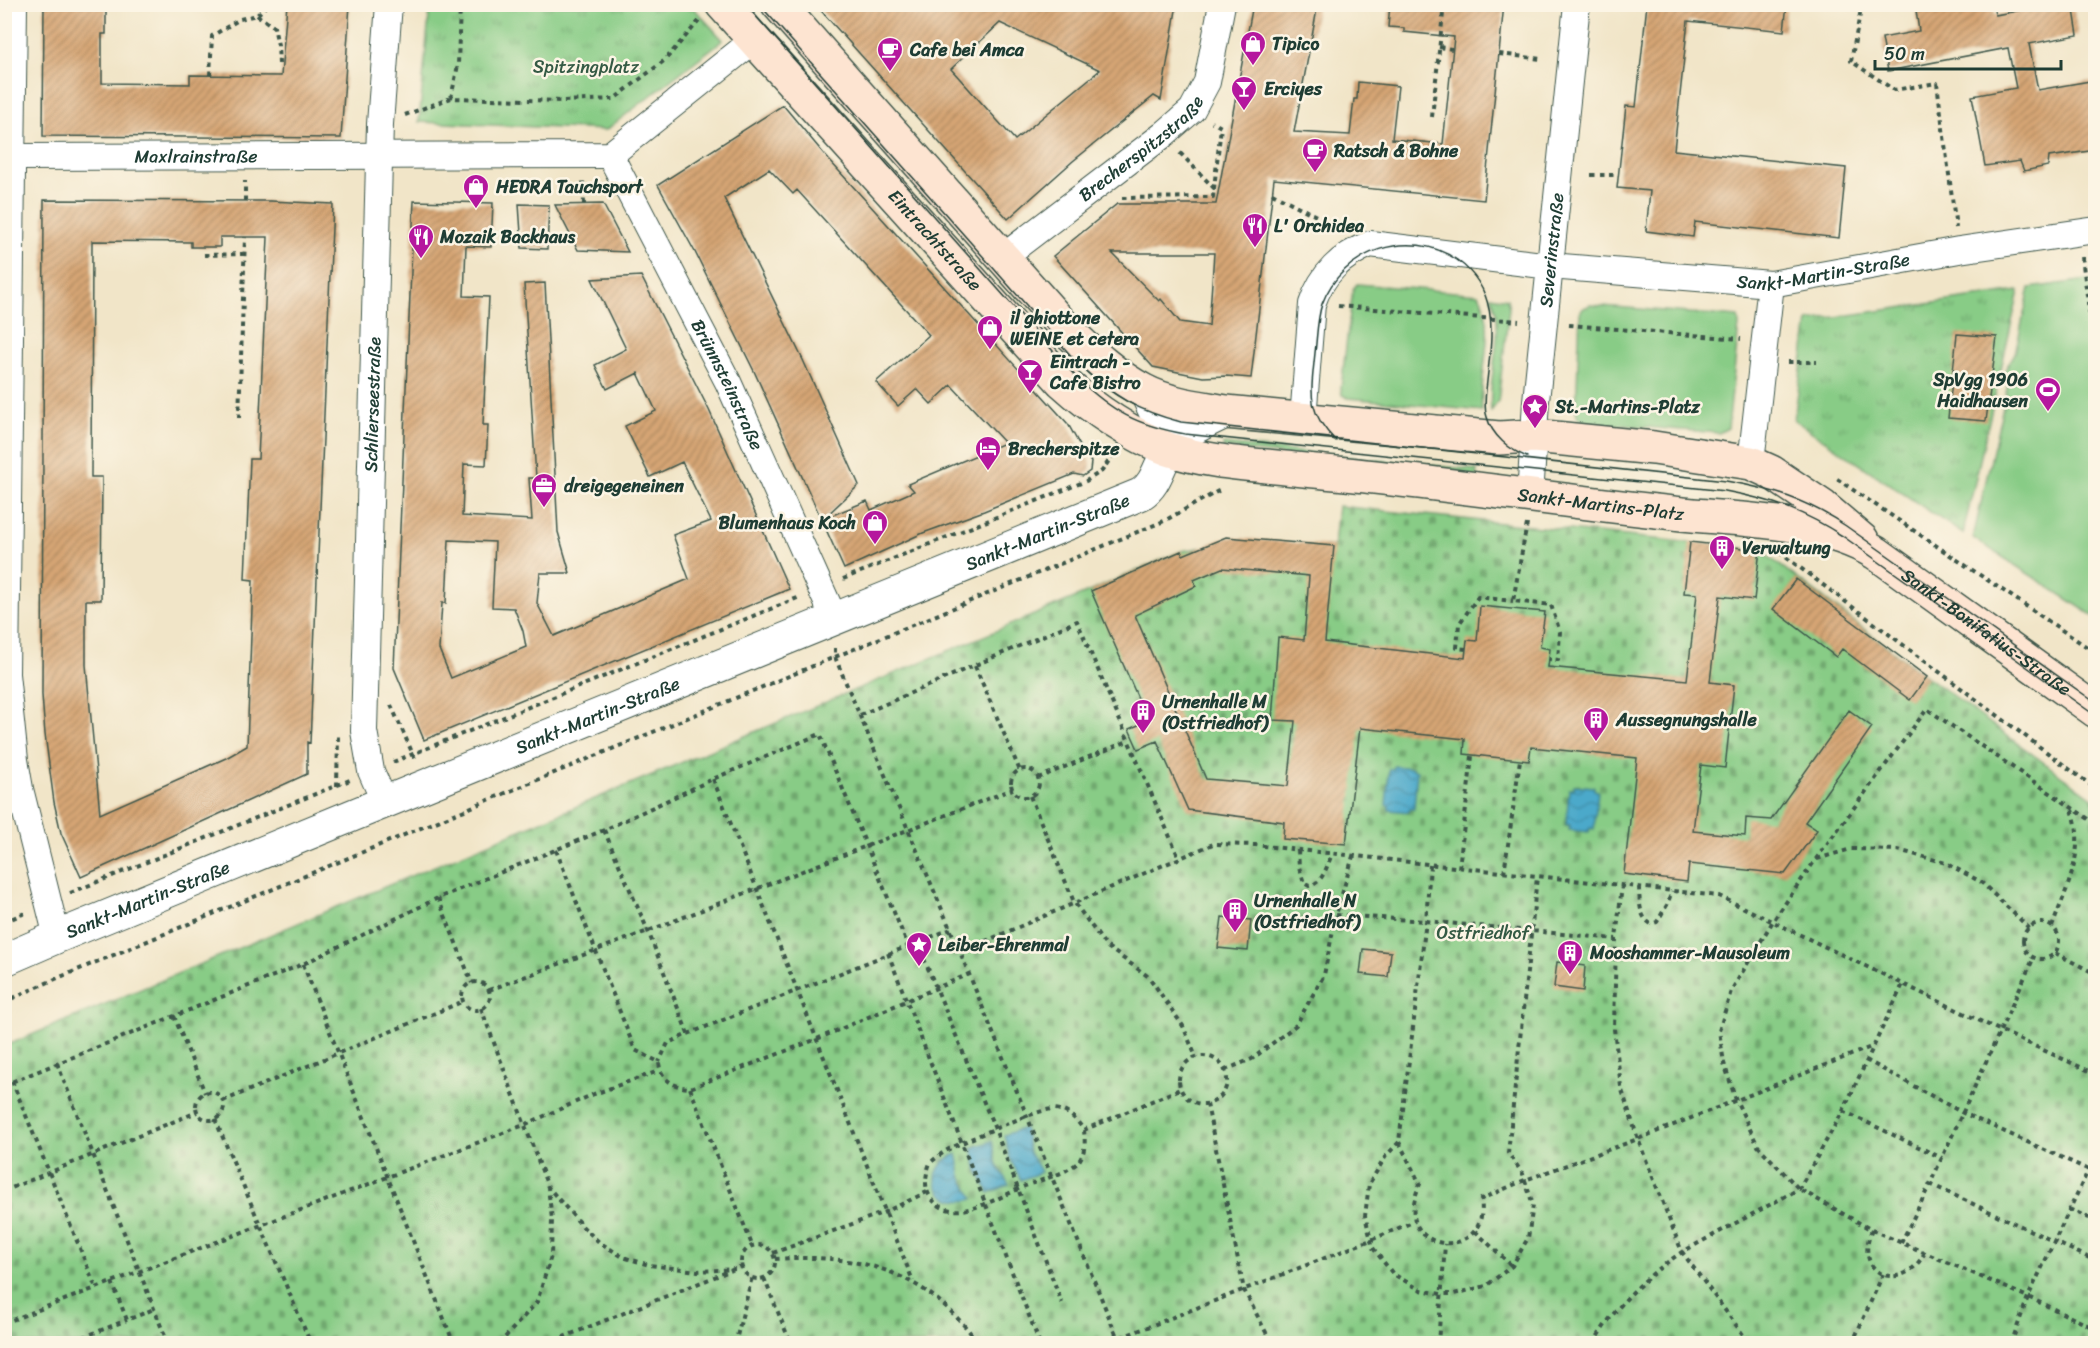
<svg xmlns="http://www.w3.org/2000/svg" width="2100" height="1348" font-family="Sriracha,sans-serif">
<defs>
<pattern id="cemetery-stones" width="16" height="16" patternUnits="userSpaceOnUse" patternTransform="scale(1.5)"><rect width="16" height="16" fill="#88cc86"/><path d="M2 7V4a2 2 0 0 1 4 0v3zM10 15v-3a2 2 0 0 1 4 0v3z" fill="#6fa76e"/></pattern>
<pattern id="park-tufts" width="24" height="20" patternUnits="userSpaceOnUse" patternTransform="scale(1.5)"><rect width="24" height="20" fill="#88cc86"/><path d="M3 7l-1-3M5 7V3M7 7l1-3M15 17l-1-3M17 17v-4M19 17l1-3" fill="none" stroke="#6fa76e"/></pattern>
<pattern id="water-waves" width="16" height="10" patternUnits="userSpaceOnUse" patternTransform="scale(1.5)"><rect width="16" height="10" fill="#4ba9ca"/><path d="M0 5q4-4 8 0t8 0" fill="none" stroke="#3e8ba5"/></pattern>
<pattern id="building-hatch" width="6" height="6" patternUnits="userSpaceOnUse" patternTransform="scale(1.5)"><rect width="6" height="6" fill="#d6a574"/><path d="M-1 1l2-2M0 6l6-6M5 7l2-2" fill="none" stroke="#ad8860"/></pattern>
</defs>
<rect width="100%" height="100%" fill="#fcf5e5"/>
<filter id="ink" filterUnits="userSpaceOnUse"><feTurbulence type="fractalNoise" baseFrequency=".0167" numOctaves="2"/><feDisplacementMap in="SourceGraphic" scale="12" xChannelSelector="R" yChannelSelector="G"/><feConvolveMatrix kernelMatrix="1 2 1 2 8 2 1 2 1" color-interpolation-filters="sRGB"/></filter>
<filter id="wash" filterUnits="userSpaceOnUse"><feTurbulence type="fractalNoise" baseFrequency=".008" numOctaves="4" result="noise"/><feDisplacementMap in="SourceGraphic" scale="24" xChannelSelector="R" yChannelSelector="G"/><feGaussianBlur stdDeviation="1.35" result="paint"/><feColorMatrix in="noise" values="0 0 0 0 0 0 0 0 0 0 0 0 0 0 0 0 0 1.4 0 .05"/><feComposite in="paint" operator="in"/></filter>
<g filter="url(#wash)">
<rect width="100%" height="100%" fill="#f1e5c8"/>
<!-- green -->
<path fill="#88cc86" stroke="#54845d" stroke-width="1.5" d="M2095 279H2096L2095 617 1973 538 2009 380 2002 375 2015 353 2030 288Z
M1357 284 1479 294C1498 329 1478 373 1482 411L1348 398 1342 395 1341 388 1353 289Z
M1491 296 1507 299 1509 308 1498 402 1491 411C1487 373 1507 332 1491 296Z
M1590 305 1738 317 1739 325 1728 428 1719 433 1584 422 1578 418 1576 411 1580 313 1582 309Z
M1223 444 1477 470 1476 477 1223 448Z"/>
<!-- cemetery -->
<path fill="url(#cemetery-stones)" stroke="#54845d" stroke-width="1.5" d="M1338 506 1760 550 1927 677 2095 800V1343L5 1344V1046L1091 591 1181 551 1199 548 1334 546Z"/>
<!-- park -->
<path fill="url(#park-tufts)" stroke="#54845d" stroke-width="1.5" d="M430 5H691L723 40 606 130 419 122Z
M2019 291 1963 534 1794 420 1808 321Z"/>
<!-- water -->
<path fill="url(#water-waves)" stroke="#35737f" stroke-width="1.5" d="M1394 766 1413 768 1414 770 1417 771 1414 809H1410L1409 812 1389 810V806L1386 805 1389 769H1393Z
M1574 785 1594 787V790L1598 791 1594 829 1590 828 1589 832 1569 830 1570 825H1566L1569 789H1574Z
M1024 1128C1028 1138 1026 1146 1030 1154 1034 1161 1038 1165 1041 1172L1021 1180 1010 1159 1004 1135Z
M992 1141C995 1149 994 1154 996 1161 998 1170 1005 1176 1009 1185L989 1193 978 1171 972 1148Z
M957 1154C960 1163 959 1170 962 1178 965 1186 971 1191 974 1199 934 1210 921 1167 957 1154Z"/>
<g id="blocks">
<!-- building -->
<path fill="url(#building-hatch)" fill-rule="evenodd" d="M44 4H106V34H102V83L190 84V75L281 76 287 4H350L341 138 43 136Z
M815 4H1177L1161 100 1154 96 1073 161 1008 219ZM1000 23 1100 70 1015 140 951 69Z
M1253 4H1318L1294 132 1350 135 1354 99H1357L1358 82 1398 86 1392 139 1443 144 1454 37 1404 32V28L1388 27 1390 4H1504L1484 200 1274 179 1251 378 1226 376 1203 377 1153 367 1053 256 1117 204H1216ZM1112 253H1214L1209 326 1180 322 1161 299 1159 301Z
M1647 4H1787L1784 31 1688 21 1674 150 1846 168 1839 238 1695 222 1693 237 1646 231 1650 191 1617 188 1626 106 1636 107Z
M1915 4H1993L1995 15 2054 4H2073L2078 35 2029 44 2038 90 2096 80V150L2049 157 2048 166 2024 171 2020 161 1985 166 1972 96 2016 88 2008 48 1888 71 1882 38 1919 31Z
M783 105 829 160 1068 424 1084 453 1091 462 1090 471 1083 476 1074 474 984 511 923 533 844 569 754 371 695 252 658 185ZM769 169 793 194 797 190 929 335 876 382 898 406 917 389 931 404 951 385 1005 443 908 484 914 491 871 510 867 501 823 519 859 485 803 360 724 198Z
M44 200 270 201 333 204 310 743 307 742V774L81 877 61 833 54 802 45 734 42 695ZM220 237H268L258 459H250L245 579 253 580 247 746 226 758 100 814 86 665V600H101L102 477H91L92 241 191 242V247H220Z
M414 201 493 203 491 247 466 246 464 296 489 297 483 425H488L486 465 464 464 462 516 532 520 529 478H536L524 284 545 283 558 532 570 573H540L537 603 554 636 689 579 673 535 711 521 682 462 650 477 625 426 656 411 638 373 607 389 595 365 626 349 592 279 641 276 709 410 789 589 424 740 394 668ZM449 540 495 542 492 607 514 608 523 631 526 647 451 678 439 649 442 603H446Z
M519 204 549 205 547 249 522 248Z
M603 204 628 252 578 250 555 205Z
M1957 334 1997 337 1986 421 1948 418Z
M1226 537 1334 546 1325 642 1465 658 1467 640 1477 641 1480 606 1545 612 1540 647 1550 649 1548 667 1687 680 1697 594 1684 593 1690 542 1760 550 1754 600 1720 596 1710 682 1734 685 1725 768 1701 765 1693 831 1745 836 1746 818 1771 820 1849 710 1872 727 1805 822 1817 830 1785 874 1689 864 1687 882 1624 874 1637 758 1531 747 1529 761 1464 754 1465 739 1360 728 1346 844 1283 839 1284 822 1188 810 1157 741 1138 749 1129 729 1148 721 1091 591 1181 551 1183 555ZM1222 568 1309 576 1304 640 1278 637 1272 720 1295 721 1288 786 1206 779 1135 615 1196 586 1194 580Z
M1796 579 1927 677 1910 700 1842 649 1836 657 1773 609Z
M1222 917 1251 920 1248 951 1218 948Z
M1363 949 1391 952 1388 977 1360 974Z
M1557 962 1585 966 1583 991 1554 987Z"/>
</g>
</g>
<g filter="url(#ink)">
<use href="#blocks" fill-opacity="0" stroke="#3e564a" stroke-width="1.5"/>
<g fill="none" stroke-linecap="round" stroke-linejoin="round">
<defs>
<g id="minor">
<path d="M14 4 6 674 15 760 20 789 57 937"/>
<path id="s1" d="M610 155 728 382 835 620"/>
<path id="s2" d="M12 157 610 155 754 40"/>
<path id="s3" d="M1003 257 1163 135 1192 110 1207 82 1222 4"/>
<path id="s4" d="M1303 419 1312 304C1322 274 1341 256 1370 244L1550 266 1771 284 1959 250 2096 230"/>
<path d="M1751 463 1771 284"/>
<path id="s5" d="M1530 497 1536 401 1577 4"/>
<path id="s6" d="M385 803 371 771 364 731 380 124 389 4"/>
</g>
<g id="tertiary">
<path d="M1145 391 1163 429 1169 449"/>
<path id="s7" d="M4 960 57 937 351 816 1141 494C1158 483 1159 462 1171 447 1185 430 1206 422 1226 412"/>
</g>
<g id="secondary">
<path id="s8" d="M722 4 1062 381C1094 410 1127 433 1168 449 1200 460 1233 463 1266 466 1303 470 1339 473 1375 477 1477 488 1579 503 1682 514 1745 520 1820 520 1876 553L2096 711"/>
<path d="M778 4 1068 331C1091 353 1115 376 1144 391 1169 404 1198 407 1226 412L1499 438 1534 436 1654 448 1751 463 1771 472 1823 507 1862 540"/>
</g>
</defs>
<!-- minor casing -->
<use href="#minor" stroke="#3e564a" stroke-width="28"/>
<!-- tertiary casing -->
<use href="#tertiary" stroke="#3e564a" stroke-width="34"/>
<!-- secondary casing -->
<use href="#secondary" stroke="#3e564a" stroke-width="36"/>
<!-- path -->
<path stroke="#3e564a" stroke-width="4" stroke-dasharray="4.5 4.5" stroke-linecap="butt" d="M1862 4 1851 61 1894 90 1937 83 1956 228
M257 15 274 27 278 45 279 64
M1439 47 1452 49
M1499 54 1542 59
M210 75 212 36 240 19 257 15 268 4
M451 98 458 65 460 4
M405 115 451 98 563 101 614 99 665 60 699 21
M1432 117 1444 4
M1180 153 1214 188H1218
M1591 175H1618
M1272 193 1343 230
M1122 198 1213 197 1221 127 1212 122
M245 201V181
M584 204 583 181 585 179
M204 255 244 254
M2082 257 2090 318
M1338 306 1519 321
M1569 325 1741 339
M1788 362H1817
M239 418 245 237
M1837 479 2096 653
M1527 524 1513 601 1551 605 1560 632 1558 660 1549 659
M1779 552 2096 789
M843 579 1086 481 1102 471 1112 456
M835 648V657L960 952 1120 1344
M1466 649 1457 648 1459 624 1478 597 1513 601
M975 666 1020 771
M391 705 416 761
M860 715 1077 621 1179 858
M393 762 800 597
M1011 783a14 14 0 1 1 28 0a14 14 0 1 1-28 0Z
M1038 778 1128 741
M713 779 913 1281
M337 786 338 736
M1030 796 1074 902 1106 946 1149 977 1183 1026 1196 1057
M2096 824 1927 709 1816 859 1773 921 1731 991 1719 1031 1724 1063 1736 1100 1758 1146 1799 1189 1872 1230 2028 1297 2096 1329
M604 830 648 931 688 1034 668 1043 659 1062
M556 850 635 1050 659 1062C660 1079 673 1087 690 1088L817 1039 969 974
M1298 850 1299 867 1304 883 1309 886C1323 883 1327 866 1332 854
M1817 859 1851 849 1898 850 1946 863 1981 882 2029 928
M1430 865 1426 921 1399 1142 1420 1184C1387 1256 1492 1264 1481 1199L1525 1180 1638 1139 1871 1047
M1459 868 1472 756
M1504 873 1520 760
M1622 885 1616 939 1614 1029 1621 1087 1638 1139 1682 1252 1750 1344
M1639 887C1640 900 1638 916 1651 924L1657 922 1667 905 1672 891
M70 893 350 780
M438 898 472 983
M1336 915 1426 921 1616 939
M4 922 25 913
M2023 941a18 18 0 1 1 36 0a18 18 0 1 1-36 0Z
M2052 927C2066 889 2087 850 2072 810
M917 942 995 1129 1062 1303
M960 952 1213 844 1255 845 1719 896 1999 1030 2096 1074
M888 953 1040 1344
M2055 953 2096 974
M303 964 454 1344
M462 996a14 14 0 1 1 28 0a14 14 0 1 1-28 0Z
M489 990 648 931 1013 789
M4 1002 53 980 1164 521 1220 490
M481 1008 548 1187 583 1227 599 1242 623 1257 649 1265 698 1271 735 1269
M174 1016 205 1093
M688 1034 951 929
M1179 1080a24 24 0 1 1 48 0a24 24 0 1 1-48 0Z
M1866 1060 1963 1113 2096 1173
M57 1063 168 1344
M1225 1070 1252 1059 1296 1025 1324 975 1336 915 1353 856
M12 1081 96 1288
M4 1085 303 964 438 898 604 830 713 779 820 734 908 946
M690 1088 752 1245
M196 1106a14 14 0 1 1 28 0a14 14 0 1 1-28 0Z
M223 1101 464 1001
M1207 1104 1244 1290 1270 1340 1277 1344
M1843 1111 1942 1158
M215 1119 311 1344
M1084 1130C1085 1141 1086 1151 1079 1161 1069 1173 1040 1180 1025 1186 999 1197 952 1227 931 1198 923 1187 926 1174 930 1163 936 1158 942 1153 949 1149 965 1141 1040 1108 1054 1109 1068 1110 1076 1119 1084 1130L1180 1089
M1399 1142 1386 1156 1369 1184 1365 1216 1373 1248 1393 1274 1421 1290 1441 1294H1454L1486 1286 1512 1266 1528 1238 1533 1205 1523 1174 1508 1153 1537 877
M1930 1184 2096 1261
M4 1191 197 1112
M2069 1209 2096 1221
M1872 1230C1852 1273 1901 1296 1924 1254
M1475 1231 1512 1266
M1901 1243 1930 1184 2034 957
M741 1262a17 17 0 1 1 34 0a17 17 0 1 1-34 0Z
M773 1253 885 1212 927 1192
M775 1259C861 1253 926 1271 979 1344
M764 1278 791 1344
M112 1282 127 1320 154 1309
M4 1323 524 1125 594 1094 659 1071
M66 1344 127 1320
M499 1344 537 1302 551 1256 552 1219 548 1188
M546 1344 742 1266
M735 1344 752 1277
M1104 1344 1371 1240 1415 1221
M1438 1344 1445 1244
M1593 1344C1615 1306 1646 1276 1682 1252L1799 1189 1843 1111 1903 984
M1852 1344 1883 1274
M2011 1344 2028 1297 2096 1154"/>
<!-- minor -->
<use href="#minor" stroke="#fff" stroke-width="26"/>
<!-- tertiary -->
<use href="#tertiary" stroke="#fff" stroke-width="32"/>
<!-- secondary -->
<use href="#secondary" stroke="#fde4d1" stroke-width="33"/>
<!-- tram -->
<path stroke="#1f3d34" stroke-width="1.5" d="M745 4 1077 378C1113 412 1136 425 1185 434L1725 491C1773 500 1804 511 1844 537L2096 716
M759 4 1082 368C1115 398 1139 411 1181 422L1726 481C1772 489 1807 500 1846 526L2096 703
M1336 441C1306 411 1311 393 1315 353 1317 337 1317 319 1322 304 1342 250 1410 227 1457 260 1500 291 1492 335 1487 381 1486 392 1483 406 1487 417 1492 436 1510 450 1527 457"/>
</g>
</g>
<!-- icons -->
<defs>
<symbol id="shop-pin" viewBox="-11 -11 22 30"><path d="M0 17L-7.5 6A9.5 9.5 0 1 1 7.5 6Z" fill="#b5179e" stroke="#fcf5e5"/><path d="M-5-2.5h2.3a2.7 3.5 0 0 1 5.4 0H5L5.5 6h-11ZM-1.5-2.5h3a1.5 2.3 0 0 0-3 0Z" fill="#fff"/></symbol>
<symbol id="cafe-pin" viewBox="-11 -11 22 30"><path d="M0 17L-7.5 6A9.5 9.5 0 1 1 7.5 6Z" fill="#b5179e" stroke="#fcf5e5"/><path d="M-5.5-4.5H6V0H3Q3 3.5 0 3.5H-2.5Q-5.5 3.5-5.5 0ZM3-3.2v2h1.7v-2ZM-6 4.5H4V6H-6Z" fill="#fff"/></symbol>
<symbol id="bar-pin" viewBox="-11 -11 22 30"><path d="M0 17L-7.5 6A9.5 9.5 0 1 1 7.5 6Z" fill="#b5179e" stroke="#fcf5e5"/><path d="M-6-5H6L.8 .8V4.5H3.5V6h-7V4.5H-.8V.8Z" fill="#fff"/></symbol>
<symbol id="restaurant-pin" viewBox="-11 -11 22 30"><path d="M0 17L-7.5 6A9.5 9.5 0 1 1 7.5 6Z" fill="#b5179e" stroke="#fcf5e5"/><path d="M-5-6h1v4h1v-4h1v4h1v-4h1v5L-1.5 .5V6h-2V.5L-5-1ZM5-6V6H3V1.5H1.5Q1.5-4 5-6Z" fill="#fff"/></symbol>
<symbol id="stadium-pin" viewBox="-11 -11 22 30"><path d="M0 17L-7.5 6A9.5 9.5 0 1 1 7.5 6Z" fill="#b5179e" stroke="#fcf5e5"/><path d="M0-5a6.5 5 0 1 0 0 10a6.5 5 0 1 0 0-10ZM-3.5-1.8h7v3.6h-7Z" fill="#fff"/></symbol>
<symbol id="sight-pin" viewBox="-11 -11 22 30"><path d="M0 17L-7.5 6A9.5 9.5 0 1 1 7.5 6Z" fill="#b5179e" stroke="#fcf5e5"/><path d="M0-6L1.8-2.2L6-1.7L2.9 1.2L3.7 5.4L0 3.3L-3.7 5.4L-2.9 1.2L-6-1.7L-1.8-2.2Z" fill="#fff"/></symbol>
<symbol id="hotel-pin" viewBox="-11 -11 22 30"><path d="M0 17L-7.5 6A9.5 9.5 0 1 1 7.5 6Z" fill="#b5179e" stroke="#fcf5e5"/><path d="M-6-4.5h1.5V1H6V5H4.5V3h-9V5H-6ZM-4 0a1.8 1.8 0 1 1 3.6 0ZM.5 0V-2.5h3Q6-2.5 6 0Z" fill="#fff"/></symbol>
<symbol id="office-pin" viewBox="-11 -11 22 30"><path d="M0 17L-7.5 6A9.5 9.5 0 1 1 7.5 6Z" fill="#b5179e" stroke="#fcf5e5"/><path d="M-6-3h4V-5.5h4V-3h4V5H-6ZM-1-4.5V-3h2v-1.5ZM-6 0V1H6V0Z" fill="#fff"/></symbol>
<symbol id="building-pin" viewBox="-11 -11 22 30"><path d="M0 17L-7.5 6A9.5 9.5 0 1 1 7.5 6Z" fill="#b5179e" stroke="#fcf5e5"/><path d="M-4-6H4V6H1V3H-1V6H-4ZM-2.5-4.3h1.7v1.8h-1.7ZM.8-4.3h1.7v1.8H.8ZM-2.5-1h1.7V.8h-1.7ZM.8-1h1.7V.8H.8Z" fill="#fff"/></symbol>
</defs>
<g fill-rule="evenodd">
<use href="#shop-pin" x="1238" y="29" width="30" height="40"/>
<use href="#cafe-pin" x="875" y="35" width="30" height="40"/>
<use href="#bar-pin" x="1229" y="74" width="30" height="40"/>
<use href="#cafe-pin" x="1300" y="136" width="30" height="40"/>
<use href="#shop-pin" x="461" y="172" width="30" height="40"/>
<use href="#restaurant-pin" x="1240" y="211" width="30" height="40"/>
<use href="#restaurant-pin" x="406" y="222" width="30" height="40"/>
<use href="#shop-pin" x="975" y="313" width="30" height="40"/>
<use href="#bar-pin" x="1015" y="357" width="30" height="40"/>
<use href="#stadium-pin" x="2033" y="375" width="30" height="40"/>
<use href="#sight-pin" x="1520" y="392" width="30" height="40"/>
<use href="#hotel-pin" x="973" y="434" width="30" height="40"/>
<use href="#office-pin" x="529" y="471" width="30" height="40"/>
<use href="#shop-pin" x="860" y="508" width="30" height="40"/>
<use href="#building-pin" x="1707" y="533" width="30" height="40"/>
<use href="#building-pin" x="1128" y="697" width="30" height="40"/>
<use href="#building-pin" x="1581" y="705" width="30" height="40"/>
<use href="#building-pin" x="1220" y="896" width="30" height="40"/>
<use href="#sight-pin" x="904" y="930" width="30" height="40"/>
<use href="#building-pin" x="1555" y="938" width="30" height="40"/>
</g>
<g text-anchor="middle" stroke-width="5" stroke-linejoin="round" paint-order="stroke">
<!-- poi labels -->
<g font-size="18" font-weight="bold" fill="#1f3d34" stroke="#fcf5e5" text-anchor="start">
<text x="1272" y="50">Tipico</text>
<text x="910" y="56">Cafe bei Amca</text>
<text x="1264" y="95">Erciyes</text>
<text x="1334" y="157">Ratsch &amp; Bohne</text>
<text x="496" y="193">HEDRA Tauchsport</text>
<text x="1274" y="232">L' Orchidea</text>
<text x="440" y="243">Mozaik Backhaus</text>
<text x="1010" y="324">il ghiottone<tspan x="1010" dy="21">WEINE et cetera</tspan></text>
<text x="1050" y="368">Eintrach -<tspan x="1050" dy="21">Cafe Bistro</tspan></text>
<text x="2028" y="386" text-anchor="end">SpVgg 1906<tspan x="2028" dy="21">Haidhausen</tspan></text>
<text x="1555" y="413">St.-Martins-Platz</text>
<text x="1008" y="455">Brecherspitze</text>
<text x="564" y="492">dreigegeneinen</text>
<text x="856" y="529" text-anchor="end">Blumenhaus Koch</text>
<text x="1742" y="554">Verwaltung</text>
<text x="1162" y="708">Urnenhalle M<tspan x="1162" dy="21">(Ostfriedhof)</tspan></text>
<text x="1616" y="726">Aussegnungshalle</text>
<text x="1254" y="907">Urnenhalle N<tspan x="1254" dy="21">(Ostfriedhof)</tspan></text>
<text x="938" y="951">Leiber-Ehrenmal</text>
<text x="1590" y="959">Mooshammer-Mausoleum</text>
</g>
<!-- park labels -->
<g font-size="18" fill="#345a44" stroke="#fcf5e5">
<text x="586" y="73">Spitzingplatz</text>
<text x="1483" y="939">Ostfriedhof</text>
</g>
<!-- street labels -->
<g font-size="18" fill="#1f3d34" stroke="#fcf5e5">
<text dy="6" stroke="none"><textPath href="#s3" startOffset="176">Brecherspitzstraße</textPath></text>
<text dy="6" stroke="none"><textPath href="#s2" startOffset="184">Maxlrainstraße</textPath></text>
<text dy="6" stroke="none"><textPath href="#s8" startOffset="318">Eintrachtstraße</textPath></text>
<text dy="6" stroke="none"><textPath href="#s5" startOffset="248">Severinstraße</textPath></text>
<text dy="6" stroke="none"><textPath href="#s4" startOffset="658">Sankt-Martin-Straße</textPath></text>
<text dy="6" stroke="none"><textPath href="#s1" startOffset="258">Brünnsteinstraße</textPath></text>
<text dy="6" stroke="none"><textPath href="#s6" startOffset="402">Schlierseestraße</textPath></text>
<text dy="6" stroke="none"><textPath href="#s8" startOffset="1071">Sankt-Martins-Platz</textPath></text>
<text dy="6" stroke="none"><textPath href="#s7" startOffset="1128">Sankt-Martin-Straße</textPath></text>
<text dy="6" stroke="none"><textPath href="#s8" startOffset="1488">Sankt-Bonifatius-Straße</textPath></text>
<text dy="6" stroke="none"><textPath href="#s7" startOffset="642">Sankt-Martin-Straße</textPath></text>
<text dy="6" stroke="none"><textPath href="#s7" startOffset="156">Sankt-Martin-Straße</textPath></text>
</g>
</g>
<!-- margin -->
<rect width="2100" height="1348" fill="none" stroke="#fcf5e5" stroke-width="24"/>
<!-- scale -->
<path d="M1875 60v9h186v-9" fill="none" stroke="#1f3d34" stroke-width="3"/>
<text x="1884" y="60" font-size="18" fill="#1f3d34" stroke="#fcf5e5" stroke-width="4.5" paint-order="stroke">50 m</text>
</svg>
